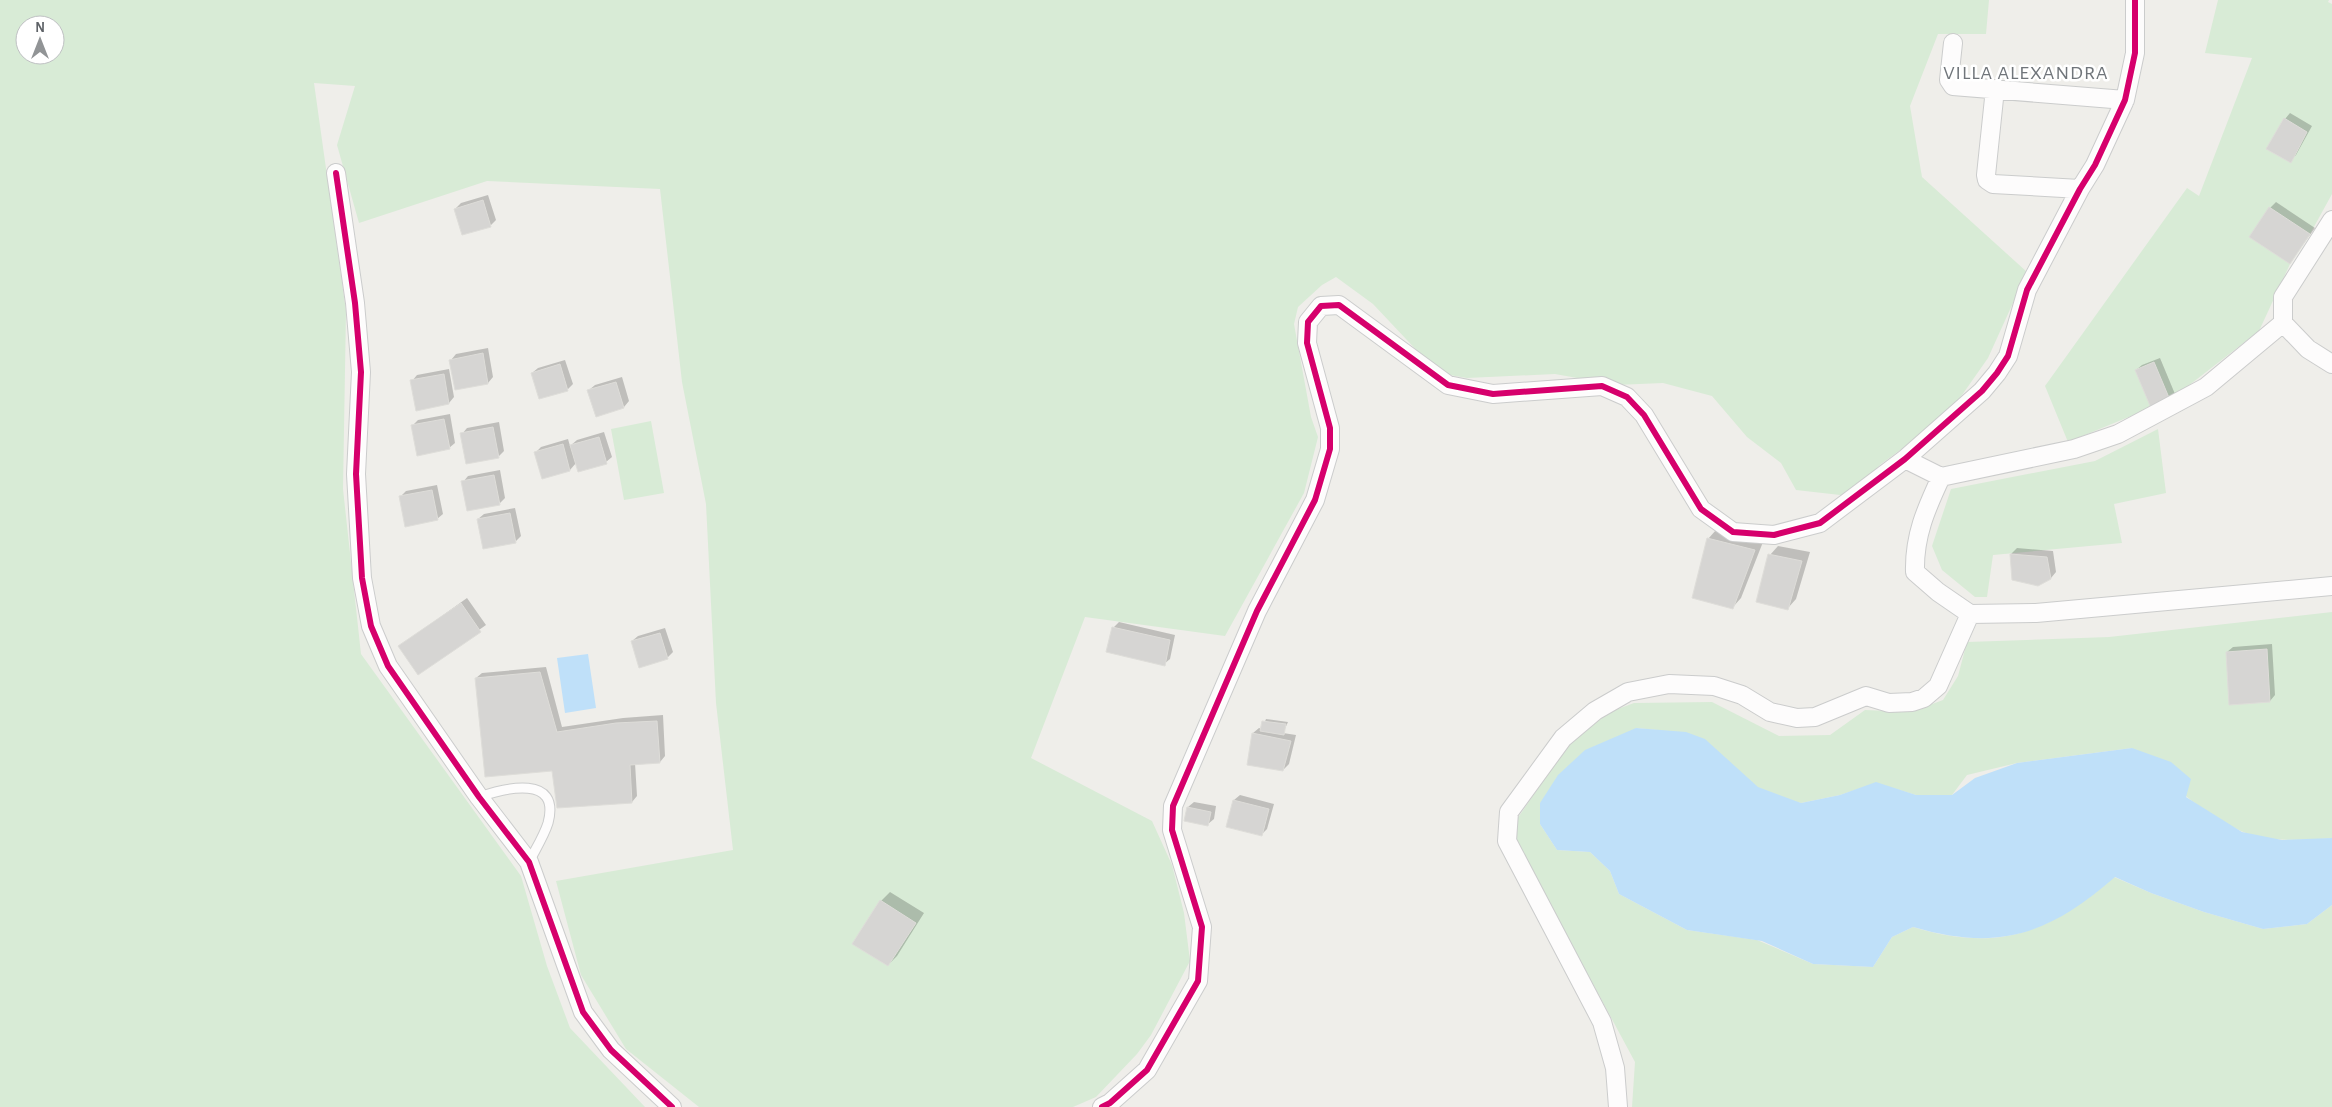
<svg xmlns="http://www.w3.org/2000/svg" width="2332" height="1107" font-family="'Alegreya Sans',sans-serif">
<rect width="100%" height="100%" fill="#efeeea"/>
<!-- green -->
<path fill="#d8ebd6" fill-rule="evenodd" d="M0 0H1989L1986 34H1938L1910 106 1922 177 2027 272 1988 358 1948 415 1881 464 1849 496 1796 490 1781 463 1747 437 1712 396 1663 383 1616 385 1555 374 1467 378 1438 373 1373 304 1336 277 1322 285 1298 307 1294 324 1311 417 1318 437 1304 493 1225 636 1085 617 1031 758 1152 821 1172 865 1184 913 1190 961 1151 1035 1137 1054 1096 1097 1073 1107H699L626 1049 581 975 556 881 733 850 716 703 706 504 682 382 660 189 487 181 359 223 337 145 355 86 314 83 346 311 343 489 361 654 521 876 547 966 570 1028 645 1107H0ZM25 25H55V55H25Z
M2218 0H2329L2328 2 2332 4V194L2310 234 2290 264 2259 331 2170 400 2068 442 2045 386 2187 188 2199 196 2252 58 2205 53Z
M651 421 664 493 624 500 611 429Z
M2158 429 2166 493 2114 504 2122 543 1993 555 1987 597H1975L1942 570 1932 546 1951 489 2095 461Z
M2332 612V838C2305 840 2267 843 2241 831 2199 812 2166 779 2132 748L2017 763 1967 775 1952 795H1916L1876 783 1840 795 1801 803 1751 791 1658 730 1636 728 1540 824 1557 850 1590 852 1610 871 1619 894 1687 930 1757 940 1813 964 1873 967 1892 937 1913 927C1999 953 2048 933 2114 877L2151 893 2204 912 2263 929 2307 924 2332 905V1107H1632L1635 1062 1516 841 1517 819 1572 739 1607 713 1634 703 1712 702 1779 736 1830 735 1865 710 1911 712 1943 700 1958 676 1967 642 2109 637Z"/>
<!-- water -->
<path fill="#bfe0f9" d="M588 654 596 708 565 713 557 658Z
M1636 728 1686 732 1705 739 1758 787 1801 803 1840 795 1876 782 1916 795H1952L1975 778 2017 763 2132 748 2171 762 2191 779 2186 797 2242 832 2282 840 2332 838V905L2307 924 2263 929 2204 912 2151 893 2115 877C2048 935 1999 952 1913 927L1892 937 1873 967 1813 964 1762 941 1687 930 1619 894 1610 871 1590 852 1557 850 1540 824V803L1558 775 1585 750Z"/>
<!-- shadow -->
<path fill="#0003" d="M2290 113 2312 126 2296 155 2290 161 2285 119Z
M488 195 496 220 490 226 455 209 461 203Z
M2276 202 2315 228 2290 262 2270 208Z
M488 348 493 377 488 383 451 360 456 354Z
M2160 358 2175 394 2169 399 2136 370 2142 365Z
M565 360 573 384 567 390 532 373 538 368Z
M449 369 454 397 449 403 412 381 417 375Z
M622 377 629 401 624 407 596 415 589 390 595 385Z
M450 414 455 443 449 448 412 426 418 420Z
M499 422 504 451 499 456 462 434 467 428Z
M604 432 612 457 606 462 576 463 570 470 542 478 535 453 541 447 568 439 570 446 577 440Z
M500 470 505 498 499 504 463 482 468 476Z
M437 485 443 514 437 519 400 497 406 491Z
M515 508 521 536 515 542 478 519 484 514Z
M1716 530 1763 542 1741 598 1733 607 1708 539Z
M1778 546 1810 552 1796 599 1788 608 1770 555Z
M2017 548 2053 551 2056 572 2051 578 2013 579 2011 554Z
M467 598 486 625 418 673 400 646Z
M1119 622 1175 635 1170 659 1164 664 1113 628Z
M665 628 673 652 667 658 632 641 638 636Z
M2272 644 2275 695 2270 701 2227 652 2233 647Z
M546 667 562 727 623 718 663 715 665 756 660 762 635 763 637 796 632 802 553 770 476 678 482 673Z
M1266 719 1288 722 1283 733 1296 735 1289 764 1283 770 1253 733 1259 728 1262 729Z
M1240 795 1274 804 1267 829 1261 835 1227 826 1234 800Z
M1194 802 1216 806 1214 819 1208 824 1188 807Z
M890 892 924 913 897 956 888 965 881 901Z"/>
<!-- building -->
<path fill="#d6d5d3" stroke="#deddd9" d="M2284 118 2307 132 2291 163 2266 149Z
M483 200 491 227 462 235 454 209Z
M2269 207 2310 234 2290 264 2249 237Z
M483 353 488 384 455 390 449 360Z
M2154 362 2170 400 2151 408 2135 370Z
M560 364 568 391 539 399 531 373Z
M444 374 449 404 416 411 410 380Z
M616 382 624 408 596 417 587 390Z
M444 419 450 449 417 456 411 425Z
M493 427 499 458 466 464 460 433Z
M599 437 607 464 578 472 570 445Z
M563 444 570 471 542 479 534 452Z
M494 475 500 505 467 511 461 481Z
M432 490 438 520 405 527 399 496Z
M510 513 516 543 483 549 477 519Z
M1707 538 1755 550 1733 609 1692 598Z
M1768 554 1802 561 1788 610 1756 602Z
M2010 554 2047 557 2051 579 2038 586 2012 580Z
M461 603 481 632 418 675 398 646Z
M1112 627 1170 640 1165 666 1106 652Z
M660 633 668 659 639 668 631 641Z
M2267 649 2270 702 2229 705 2226 652Z
M540 672 557 732 616 723 657 721 660 763 630 765 632 803 557 808 552 771 485 777 475 678Z
M1262 721 1286 724 1284 735 1260 731Z
M1252 733 1291 741 1283 771 1247 765Z
M1233 800 1269 809 1262 836 1226 827Z
M1187 807 1211 812 1208 826 1184 821Z
M880 900 916 923 888 966 852 944Z"/>
<g fill="none" stroke-linecap="round" stroke-linejoin="round">
<defs>
<path id="service" d="M479 797C505 788 561 774 548 823 544 836 535 850 529 862"/>
<path id="minor" d="M1953 43 1949 80 1953 86 2125 100
M1995 89 1986 175 1987 180 1993 184 2080 189
M336 173 355 303 361 372 356 474 362 578 371 626 388 666 479 797 529 862 583 1012 611 1050 672 1107
M2332 220 2283 297V323L2308 349 2332 364
M1905 459 1941 477 2074 449 2118 434 2206 387 2283 323
M1941 477C1926 509 1914 536 1915 572L1938 592 1970 614 2036 613 2332 586
M1102 1107 1110 1103 1147 1070 1198 981 1202 927 1172 830 1173 806 1257 611 1315 500 1330 449V428L1307 343 1308 322 1321 306 1339 305 1448 385 1493 394 1602 386 1627 397 1644 415 1701 509 1733 532 1774 535 1820 523 1905 459 1982 391 1997 373 2008 356 2027 290 2080 189 2095 165 2125 100 2135 53V0
M1618 1107 1615 1068 1602 1022 1507 841 1509 812 1563 738 1595 711 1628 692 1669 684 1714 686 1742 695 1770 712 1797 718 1815 717 1866 696 1889 703 1912 702 1924 698 1938 686 1970 614"/>
</defs>
<!-- service casing -->
<use href="#service" stroke="#cbcccc" stroke-width="11"/>
<!-- minor casing -->
<use href="#minor" stroke="#cbcccc" stroke-width="20"/>
<!-- service -->
<use href="#service" stroke="#fdfcfc" stroke-width="9"/>
<!-- minor -->
<use href="#minor" stroke="#fdfcfc" stroke-width="18"/>
<defs>
<path id="cycleway" d="M336 173 355 303 361 372 356 474 362 578 371 626 388 666 479 797 529 862 583 1012 611 1050 672 1107
M1102 1107 1110 1103 1147 1070 1198 981 1202 927 1172 830 1173 806 1257 611 1315 500 1330 449V428L1307 343 1308 322 1321 306 1339 305 1448 385 1493 394 1602 386 1627 397 1644 415 1701 509 1733 532 1774 535 1820 523 1905 459 1982 391 1997 373 2008 356 2027 290 2080 189 2095 165 2125 100 2135 53V0"/>
</defs>
<!-- cycleway casing -->
<use href="#cycleway" stroke="#fff" stroke-width="9"/>
<!-- cycleway -->
<use href="#cycleway" stroke="#d6006c" stroke-width="6"/>
</g>
<g text-anchor="middle" stroke-width="5" stroke-linejoin="round" paint-order="stroke">
<!-- neighbourhood labels -->
<g font-size="20" letter-spacing="1" fill="#70757a" stroke="#fff">
<text x="2026" y="79">VILLA ALEXANDRA</text>
</g>
</g>
<!-- north arrow -->
<g transform="translate(40 40)"><circle r="24" fill="#ffffff" stroke="#bfc1c3"/>
<path d="M0-4L9 19L0 12L-9 19Z" fill="#919496"/>
<text y="-8" font-size="14" font-weight="bold" text-anchor="middle" fill="#5f6368">N</text>
</g>
</svg>
